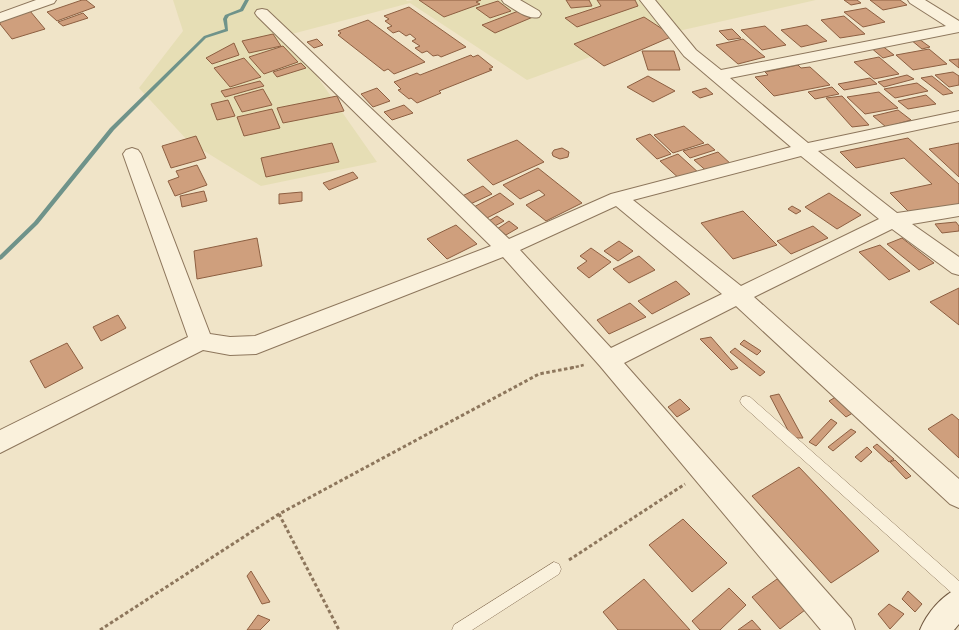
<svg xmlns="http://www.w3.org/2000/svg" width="959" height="630" font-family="'Libre Baskerville',serif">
<rect width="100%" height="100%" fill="#f0e4c8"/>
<!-- farmland -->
<path fill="#e6deb5" d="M173 0H406L407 1 414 0H816L634 41 527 80 410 3 288 35 377 162 261 186 188 141 139 88 183 31Z"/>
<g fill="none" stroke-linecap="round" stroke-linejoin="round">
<!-- stream -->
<path fill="#6f938a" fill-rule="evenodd" d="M245 0H249L243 11 229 16 227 19 228 31 206 38 114 130 38 224 2 259 0 260V255L34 222 110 128 204 36 225 29 223 19 225 15 240 9Z"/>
</g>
<!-- building -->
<path fill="#cf9f7d" stroke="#8d5f41" d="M82 0H86L95 7 57 21 47 12Z
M419 0H481L476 2 480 4 444 17Z
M566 0H589L592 6 571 8Z
M597 0H635L638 6 577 27 565 18 601 6Z
M844 0H857L861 3 851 5Z
M870 0H900L907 5 883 10Z
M498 1 511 11 490 18 476 8Z
M409 7 466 47 441 57 438 55 433 56 427 51 422 53 415 48 420 46 412 41 416 39 410 34 406 36 399 31 393 33 387 28 392 26 385 21 389 19 384 16Z
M866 8 885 22 863 27 844 12Z
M521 10 533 17 495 33 482 25Z
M30 11 45 29 12 39 0 24V20Z
M83 13 88 18 63 26 58 22Z
M844 16 865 34 840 38 821 20Z
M644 17 673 36 604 66 574 44Z
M368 20 425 62 394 74 388 69 384 71 338 35 341 33 338 31Z
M807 25 827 41 801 47 781 30Z
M765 26 786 45 762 50 741 30Z
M732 29 741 38 728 40 719 31Z
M273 34 281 46 249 53 242 41Z
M317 39 323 45 314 48 307 42Z
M743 39 765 57 738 64 716 45Z
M919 39 930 47 922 49 911 40Z
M234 43 239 55 212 64 206 58Z
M881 45 894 55 883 58 870 47Z
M283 46 298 62 264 74 249 57Z
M929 49 947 64 913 70 896 55Z
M642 51H674L680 70H648Z
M471 55 473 57 478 55 493 67 489 69 492 70 439 91 441 93 417 103 411 98 409 99 398 90 401 89 394 82 417 73 420 75Z
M879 57 899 74 874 79 854 62Z
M244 58 261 77 230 87 214 68Z
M959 59V68L949 60Z
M301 63 306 68 277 77 273 72Z
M798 65 801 68 810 67 830 85 774 96 755 77 768 75 765 72Z
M953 72 959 76V85L949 87 935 75Z
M907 75 914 79 884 87 878 82Z
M648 76 675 91 653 102 627 87Z
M932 76 953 93 943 95 921 78Z
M870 78 877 84 844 90 838 84Z
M260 81 264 86 225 97 221 91Z
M917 83 928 91 895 98 884 89Z
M832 87 839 94 815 99 808 92Z
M377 88 390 101 373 107 361 94Z
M706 88 713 94 700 98 692 92Z
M263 89 272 105 242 112 234 97Z
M879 92 898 108 865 114 847 97Z
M926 95 936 104 908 109 898 101Z
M337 96 344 111 283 123 277 108Z
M842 96 869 125 852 127 826 98Z
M228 100 235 116 217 120 211 104Z
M404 105 413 113 392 120 384 112Z
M272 109 280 128 244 136 237 117Z
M898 110 911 120 886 127 873 116Z
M684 126 704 143 673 153 654 135Z
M650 134 671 154 657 159 636 139Z
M196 136 206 158 171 168 162 146Z
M908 138 959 184V205L913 216 890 193 932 184 904 158 856 168 840 152Z
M517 140 544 162 493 185 467 160Z
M332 143 339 162 266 177 261 158Z
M959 143V177L929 149Z
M708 144 715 150 690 158 683 151Z
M562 148 569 152 568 157 560 159 553 156 552 153 554 150Z
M718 152 733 166 710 174 694 160Z
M678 154 700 174 682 181 660 161Z
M197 165 207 185 175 196 168 181 179 177 176 171Z
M538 168 582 203 546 221 526 205 545 195 539 190 520 199 503 185Z
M353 172 358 178 329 190 323 183Z
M483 186 492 194 466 206 458 198Z
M204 191 207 201 182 207 180 196Z
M302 192V201L279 204V194Z
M500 193 514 204 485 219 472 208Z
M829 193 861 215 837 229 805 207Z
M792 206 801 211 796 214 788 209Z
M743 211 777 245 733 259 701 223Z
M497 216 504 221 493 227 487 222Z
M509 221 518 228 506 235 497 229Z
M956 222 959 226V231L942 233 935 224Z
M456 225 477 244 447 259 427 239Z
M813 226 828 238 791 254 777 241Z
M257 238 262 266 197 279 194 251Z
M902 238 934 263 919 270 887 244Z
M619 241 633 251 618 261 604 251Z
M880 245 910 271 889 280 859 252Z
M591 248 611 262 589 278 577 268 587 261 580 256Z
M639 256 655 270 629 283 613 269Z
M676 281 690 294 652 314 638 301Z
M959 288V325L930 302Z
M630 303 646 317 609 334 597 320Z
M118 315 126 328 101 341 93 327Z
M711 337 738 368 731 370 700 339Z
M744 340 761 351 757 355 740 344Z
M67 343 83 368 45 388 30 361Z
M735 348 765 372 760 376 730 352Z
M779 394 803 438H792L770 396Z
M839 395 856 411 846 417 829 401Z
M680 399 690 409 677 417 668 407Z
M952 414 959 420V458L928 429Z
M831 419 837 423 816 446 809 442Z
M851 429 856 432 833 451 828 447Z
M877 444 894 459 889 462 873 447Z
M867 447 872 452 861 462 855 457Z
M895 460 911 476 906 479 890 462Z
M799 467 879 551 831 583 752 496Z
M683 519 727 563 692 592 649 545Z
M251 571 270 602 262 604 247 576Z
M644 579 690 630H618L603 612Z
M777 579 805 610 780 629 752 597Z
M729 588 746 605 720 630H700L692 621Z
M908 591 922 604 915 612 902 599Z
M889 604 904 614 890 629 878 614Z
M258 615 270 620 260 630H247Z
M752 620 761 630H738Z"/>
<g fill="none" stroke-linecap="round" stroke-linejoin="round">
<defs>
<path id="lane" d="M746 396 750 397 959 581V597L954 595 742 405 740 401 742 397Z
M554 562 559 564 561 569 559 574 472 630H452L454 625Z"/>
<path id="street" d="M36 0H56L54 3 0 22V13Z
M502 0H520L539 11 541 14 539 17C527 20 514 9 504 3Z
M640 0H655L696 50 721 70 946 26 910 3 908 0H925L959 21V32L730 78 808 143 959 111V121L818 151 897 213 959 204V216L912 224 959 257V275L952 273 892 229 754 297 959 479V508L950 504 736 306 624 363 851 619 855 630H821L600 366 503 257 256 354 230 355 203 350 0 453V430L188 337 123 154 126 150 132 148 138 150 141 154 210 334 230 337 255 336 491 246 257 16 255 13 257 10 262 9 267 10 509 239 611 194 791 147 684 56ZM801 156 879 219 741 286 633 200ZM616 206 722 294 611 348 520 250Z"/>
<path id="secondary" d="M959 588V624L954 630H920C927 613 942 595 959 588Z"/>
</defs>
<!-- lane casing -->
<use href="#lane" stroke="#8d765c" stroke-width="1"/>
<!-- street casing -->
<use href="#street" stroke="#8d765c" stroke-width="2"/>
<!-- secondary casing -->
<use href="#secondary" stroke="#6f573f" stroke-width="2"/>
<!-- path-far1 -->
<path stroke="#8d765c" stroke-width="2.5" stroke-dasharray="3 2" stroke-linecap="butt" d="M571 368 584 365"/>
<!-- path -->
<path stroke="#8d765c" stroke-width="3" stroke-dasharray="3.5 2.5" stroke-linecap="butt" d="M279 514 339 630
M569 560 685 484
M100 630 279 514 539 374 576 367"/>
<!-- lane -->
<use href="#lane" fill="#faf1dc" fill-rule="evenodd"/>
<!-- street -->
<use href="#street" fill="#faf1dc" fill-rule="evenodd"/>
<!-- secondary -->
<use href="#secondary" fill="#faf1dc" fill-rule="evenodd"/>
</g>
</svg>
